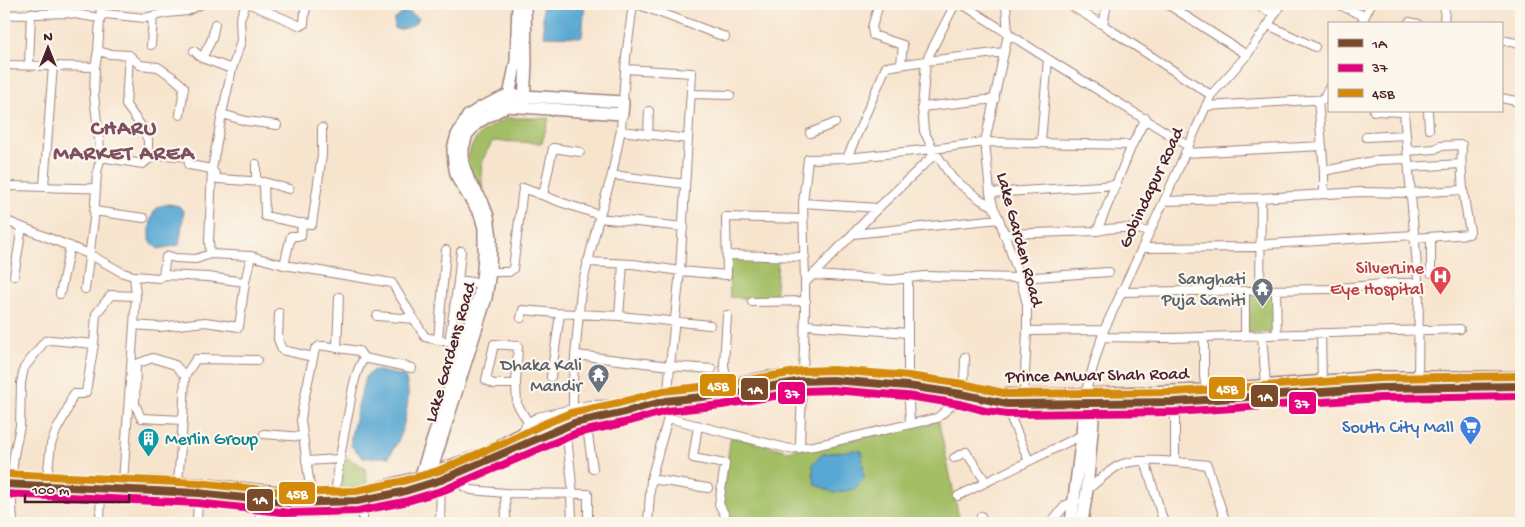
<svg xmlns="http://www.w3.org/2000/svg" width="1525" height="527" font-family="'Gochi Hand',sans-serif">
<rect width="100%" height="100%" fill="#fbf7ec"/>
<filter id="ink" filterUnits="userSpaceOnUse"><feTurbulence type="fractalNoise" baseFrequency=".02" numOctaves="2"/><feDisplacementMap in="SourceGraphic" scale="10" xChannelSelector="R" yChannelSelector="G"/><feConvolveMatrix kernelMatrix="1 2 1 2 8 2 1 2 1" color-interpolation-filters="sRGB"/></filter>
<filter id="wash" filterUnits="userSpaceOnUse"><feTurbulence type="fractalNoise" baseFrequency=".0096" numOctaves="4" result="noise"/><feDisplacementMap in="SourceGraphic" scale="20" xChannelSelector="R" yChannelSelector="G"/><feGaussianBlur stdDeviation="1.12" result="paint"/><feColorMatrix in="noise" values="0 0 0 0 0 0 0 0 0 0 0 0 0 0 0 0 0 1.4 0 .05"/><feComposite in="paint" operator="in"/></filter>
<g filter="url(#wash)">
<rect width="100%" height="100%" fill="#f7e4cd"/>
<!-- green -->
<path fill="#a3be65" stroke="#766e48" d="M507 118H549L542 143 493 141C478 164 480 171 485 197L466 169C470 138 480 131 507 118Z
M728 257 778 259 775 301 730 297Z
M1274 293 1275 333H1247V295Z
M938 419 960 522 958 523H743L729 518 721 502 731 436 788 451Z
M344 456 365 468 368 486 338 492Z"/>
<!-- water -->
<path fill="#59a8d3" stroke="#52647f" d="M542 4H585L582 37 544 36Z
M404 12 411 13 419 18C414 27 405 30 395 29L394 20Z
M169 204 179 206 184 212 179 245 158 249 150 241C150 230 149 212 160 206 163 205 166 205 169 204Z
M374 370 404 376C413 390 405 424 399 439 396 446 392 451 389 457L363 458 351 446V436L365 377Z
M853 450 862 451 864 479 854 489 834 493 815 484 813 473V463L823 454Z"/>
</g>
<g filter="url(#ink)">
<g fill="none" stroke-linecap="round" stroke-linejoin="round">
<defs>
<path id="street" d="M246 4 240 19 241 41 232 69 222 114 212 169 209 242 210 254 251 256 284 265 392 283 425 337 467 346
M250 4 301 26 304 24 305 11 309 4
M637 4 725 37
M879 4 872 27 873 35 903 45 901 64
M896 4 899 5
M955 4 926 61 922 107 924 131 933 149 953 179 981 200 993 206
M962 4 1048 59 1188 146
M1006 4 1008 34 985 142 990 193 993 206 999 219 1020 278 1027 304V331L1024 395
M1068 4 1103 25 1107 4
M1167 4 1247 55
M1255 4 1274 14
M1337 4 1364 16
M4 15 68 13 99 18 105 14 145 18 167 13 187 11 202 4
M1361 24 1371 4
M1408 24 1409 22 1418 24
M1444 24 1445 4
M1103 25 1211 95
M1268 25 1315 47
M1501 40 1521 44
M151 45 153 16
M98 51 109 54 129 55 140 65 158 67 174 78 184 87 180 115
M194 51 202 58 232 69
M129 55 126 105 142 127 148 140V159
M202 58 212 39 215 24
M4 65 95 67
M29 65 31 13
M625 69 692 73 680 271 670 366 668 393 665 401 668 418 651 479 648 523
M691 94 730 95
M1501 98 1521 102
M1323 99 1329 88
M1318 100 1324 171 1378 160 1407 159
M623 102 626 57 633 4
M1206 106 1329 99
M922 107 995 99
M1374 111 1404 112 1419 291 1418 377
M1428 111 1429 129
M222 114 246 121 277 125
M621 131 688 139
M810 133 835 123
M648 135 649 111
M1366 137 1406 135
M1041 142 1048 59
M1407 151 1435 149 1440 146 1462 145C1460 176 1464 201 1470 231L1469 234 1414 238
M1185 153 1322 146
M101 157 143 164C153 152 174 155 188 157L189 165 212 169
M847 158 886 67 926 61 1004 52
M1409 167 1461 164
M212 169 218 179 264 182 289 189
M1324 171V194
M612 175 685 184
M256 181V164
M264 182 265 216 298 223 312 224 322 155V128
M4 186C35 186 65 189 96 188
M44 186 53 65
M990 193 1116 185
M543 195 553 148 580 152
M1164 201 1261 198 1360 192 1411 193 1462 190
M803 203 878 208
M94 211 144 218
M599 218 684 227
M4 220 89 254 123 273 134 276 136 296 123 482
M1097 231C1113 227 1133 227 1149 232
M853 234 999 219
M1003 234 1097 231 1132 145
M1431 237V273
M1142 248 1256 247 1269 244 1414 235
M727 255 805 257
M587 262 633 264 680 271 727 275 726 217 803 219
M284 265 291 236H301L302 223
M490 272H509L513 269 523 188 563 203 600 215
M163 275 166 257 169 256 175 258 196 259 210 254
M814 275 892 280 925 276 1020 278 1109 272
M14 276 22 227
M134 276 159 278 163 275 208 277 245 282
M908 277V378L910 424
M805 283 803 203 808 159 847 158 933 149 985 142 1132 145 1146 118
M85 289 94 219 97 172 101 157 94 95 95 67 98 51 101 4
M1245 291V336
M1260 291 1261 198
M1276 291 1277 335
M1121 292 1330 289 1393 283H1418
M60 294 70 246
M752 302 806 301
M474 310 461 308 463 283 466 281 481 284
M279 313 278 339 282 350 313 357
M727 315 724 365 727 385
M377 316 414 319
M619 316 623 264
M521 318 523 310 556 313 619 316 710 325
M134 325 160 327 205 322 239 327 245 282 251 256
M806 325 908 333
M1027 331 1104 330
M1321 333 1322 381
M1262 335 1266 385
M1102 337 1170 338 1460 329
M1204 337V376L1206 390
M438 339 446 250
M449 342 458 282 461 251
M494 344 518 346 516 384H494L486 380Z
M337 348 339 297
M576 355 670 366 712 369
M185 376 196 359 257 360
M551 377 560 314
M516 384 517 404 528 422
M1085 394 1104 330 1164 201 1211 95 1247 55 1268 25 1281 4
M1175 402V462
M1007 404 1011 418 1029 461
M573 408V379L581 290 599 218 612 175 621 129 622 114
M668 418 790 449 814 446 937 418C965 396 964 391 965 357
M586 421 593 469
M698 425 693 458 725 464 719 504 727 519 737 523
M562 427 568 446 573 494
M264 434 303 437
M521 434 528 422 538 417 589 405 626 404
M800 448C801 393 806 338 805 283L878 208 936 153
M954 458 966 452 986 482
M306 461 340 459
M1145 461 1164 523
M12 477 14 455 20 426 21 383 24 368 45 341 51 340 94 344
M47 478 51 444 57 429 66 413 72 397 74 394H83L86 392 94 344 96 314 111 295 136 296
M447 478 471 490 505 493 588 494V523
M651 479 708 488
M178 483 183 420 185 376 175 365 153 358 136 364 135 404 141 418 183 420
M11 484 13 523
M1087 490C1097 482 1107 472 1118 466 1136 456 1186 463 1207 465L1226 523
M505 493 506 519
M571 494 572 523
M311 495 301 420 303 405 315 349 320 346H325L359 351 364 358 412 368
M335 495C338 467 343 438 349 410 352 393 354 374 364 358
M958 496 1082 435
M259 501 260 523
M981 516 984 523
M100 523 101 488
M197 523 198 493
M321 523 322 503
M363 523V500
M440 523 441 480
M1050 523 1066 505 1076 501"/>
<path id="secondary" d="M508 101 516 61 518 4
M524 103 526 63 525 4
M883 376 908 378 964 386 1000 394 1024 395 1085 394 1206 390 1379 377H1521
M687 391 727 385 770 377 802 375
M22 478 86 480
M419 481 459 360 462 345 479 296 483 271 484 252V228L480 214 459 181 456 174 454 163 453 149 457 135 468 116 482 107 508 95 623 102 622 114 507 106 478 122 467 134 463 148V164L469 181 482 201 488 216 491 238 490 272 486 298 429 478
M137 482 197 484 311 495H335L366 491 420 477 488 452 521 434 566 417 600 410
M4 484 198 493 291 503 357 501 402 492 441 480 510 451 548 433 574 423 621 413 665 401 720 395 802 381 832 380 908 386 962 394 989 401 1007 404 1175 402 1380 388 1414 387 1432 388 1521 386
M1071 523 1082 435 1085 396
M1082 523 1087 490 1095 397"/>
</defs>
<!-- street casing -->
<use href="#street" stroke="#a0827c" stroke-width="10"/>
<!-- secondary casing -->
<use href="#secondary" stroke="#a0827c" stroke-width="14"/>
<!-- street -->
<use href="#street" stroke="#fff" stroke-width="8"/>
<!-- secondary -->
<use href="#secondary" stroke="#fff" stroke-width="11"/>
<defs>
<path id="bus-1" d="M4 484 198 493 291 503 357 501 402 492 441 480 574 423 621 413 665 401 720 395 802 381 832 380 908 386 962 394 1007 404 1175 402 1380 388 1521 386"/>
<path id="bus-2" d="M4 494 197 503 290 513 358 511 404 502 444 490 577 433 623 423 667 411 722 405 803 391 832 390 907 396 960 404 986 411 1007 414 1175 412 1380 398 1521 396"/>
<path id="bus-3" d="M4 474 198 483 291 493 356 491 400 482 438 471 506 442 544 424 571 413 619 403 663 391 719 385 802 371 833 370 909 376 963 384 1008 394 1175 392 1380 378 1521 376"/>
</defs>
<!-- bus-1 casing -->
<use href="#bus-1" stroke="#fbf7ec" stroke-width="11"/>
<!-- bus-2 casing -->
<use href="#bus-2" stroke="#fbf7ec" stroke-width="11"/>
<!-- bus-3 casing -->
<use href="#bus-3" stroke="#fbf7ec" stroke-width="11"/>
<!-- bus-1 -->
<use href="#bus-1" stroke="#7a4b2a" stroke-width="8"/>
<!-- bus-2 -->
<use href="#bus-2" stroke="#e5007d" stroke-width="8"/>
<!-- bus-3 -->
<use href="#bus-3" stroke="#d48b09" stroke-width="8"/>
</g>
</g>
<!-- icons -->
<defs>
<symbol id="hospital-pin" viewBox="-11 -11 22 30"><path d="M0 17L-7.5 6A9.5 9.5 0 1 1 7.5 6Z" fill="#e0444e" stroke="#fbf7ec"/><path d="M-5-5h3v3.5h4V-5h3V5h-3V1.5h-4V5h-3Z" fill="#fff"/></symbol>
<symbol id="temple-pin" viewBox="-11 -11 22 30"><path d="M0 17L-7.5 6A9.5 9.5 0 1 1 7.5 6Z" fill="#6b7280" stroke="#fbf7ec"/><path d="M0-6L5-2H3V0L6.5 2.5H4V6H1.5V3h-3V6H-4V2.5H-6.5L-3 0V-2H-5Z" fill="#fff"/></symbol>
<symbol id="supermarket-pin" viewBox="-11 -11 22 30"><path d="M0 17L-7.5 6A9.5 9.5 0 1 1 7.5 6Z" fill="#3f7fe0" stroke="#fbf7ec"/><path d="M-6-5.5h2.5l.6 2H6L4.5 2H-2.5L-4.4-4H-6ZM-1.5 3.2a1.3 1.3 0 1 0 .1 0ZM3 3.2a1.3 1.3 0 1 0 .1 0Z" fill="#fff"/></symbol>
<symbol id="building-pin" viewBox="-11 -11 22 30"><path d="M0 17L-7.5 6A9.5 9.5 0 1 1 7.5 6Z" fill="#0f9aa8" stroke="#fbf7ec"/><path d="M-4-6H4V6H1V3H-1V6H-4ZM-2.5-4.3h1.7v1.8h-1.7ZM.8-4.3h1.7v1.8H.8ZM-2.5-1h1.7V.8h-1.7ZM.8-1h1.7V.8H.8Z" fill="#fff"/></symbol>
</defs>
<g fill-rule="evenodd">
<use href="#hospital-pin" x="1428" y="264" width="25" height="34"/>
<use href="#temple-pin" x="1250" y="276" width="25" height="34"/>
<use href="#temple-pin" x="586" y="362" width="25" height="34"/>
<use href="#supermarket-pin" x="1458" y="414" width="25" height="34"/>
<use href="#building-pin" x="136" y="426" width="25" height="34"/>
</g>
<g text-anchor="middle" stroke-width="4.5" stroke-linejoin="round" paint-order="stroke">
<!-- street labels -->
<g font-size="18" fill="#4a1f2b" stroke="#fbf7ec">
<text transform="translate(1150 187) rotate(-65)" y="6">Gobindapur Road</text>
<text transform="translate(1021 239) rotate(75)" y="6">Lake Garden Road</text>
<text transform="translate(449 352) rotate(-74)" y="6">Lake Gardens Road</text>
<text transform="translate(1097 374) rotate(-1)" y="6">Prince Anwar Shah Road</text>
</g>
<!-- health labels -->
<g font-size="18" fill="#be3a42" stroke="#fbf7ec" text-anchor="end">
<text x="1424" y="273">SilverLine<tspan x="1424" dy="21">Eye Hospital</tspan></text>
</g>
<!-- worship labels -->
<g font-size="18" fill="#5b616d" stroke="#fbf7ec" text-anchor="end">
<text x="1246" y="284">Sanghati<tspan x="1246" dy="21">Puja Samiti</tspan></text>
<text x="582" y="370">Dhaka Kali<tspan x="582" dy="21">Mandir</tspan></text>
</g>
<!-- shop labels -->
<g font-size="18" fill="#366cbe" stroke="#fbf7ec" text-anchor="end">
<text x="1454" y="432">South City Mall</text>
</g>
<!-- culture labels -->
<g font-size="18" fill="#0d838f" stroke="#fbf7ec" text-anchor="start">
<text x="165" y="444">Merlin Group</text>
</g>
<!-- district labels -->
<g font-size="22" font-weight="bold" letter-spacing="1" fill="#7e4f60" stroke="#fbf7ec">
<text x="124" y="134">CHARU<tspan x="124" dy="25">MARKET AREA</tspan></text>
</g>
</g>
<g stroke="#fbf7ec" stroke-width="2">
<rect x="699" y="373" width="38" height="24" rx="5" fill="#d48b09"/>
<rect x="1208" y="376" width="38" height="24" rx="5" fill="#d48b09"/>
<rect x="740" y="377" width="29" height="24" rx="5" fill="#7a4b2a"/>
<rect x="777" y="381" width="29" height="24" rx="5" fill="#e5007d"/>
<rect x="1250" y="384" width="29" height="24" rx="5" fill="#7a4b2a"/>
<rect x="1288" y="391" width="29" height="24" rx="5" fill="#e5007d"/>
<rect x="278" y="481" width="38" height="24" rx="5" fill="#d48b09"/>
<rect x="246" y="488" width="28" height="24" rx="5" fill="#7a4b2a"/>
</g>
<g font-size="14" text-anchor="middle" font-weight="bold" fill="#fff">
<text x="718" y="390">45B</text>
<text x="1227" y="393">45B</text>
<text x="755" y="394">1A</text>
<text x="792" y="398">37</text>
<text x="1265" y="401">1A</text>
<text x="1302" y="408">37</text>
<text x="297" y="498">45B</text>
<text x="260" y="504">1A</text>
</g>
<!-- margin -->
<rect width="1525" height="527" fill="none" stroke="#fbf7ec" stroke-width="20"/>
<!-- legend -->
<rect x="1328" y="22" width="175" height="90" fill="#fbf7ec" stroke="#b4a19f"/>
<rect x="1338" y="39" width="25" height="8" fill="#7a4b2a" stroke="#b4a19f"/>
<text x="1372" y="48" font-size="15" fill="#4a1f2b">1A</text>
<rect x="1338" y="64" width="25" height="8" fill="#e5007d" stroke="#b4a19f"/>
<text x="1372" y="72" font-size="15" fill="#4a1f2b">37</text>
<rect x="1338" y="89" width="25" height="8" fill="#d48b09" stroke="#b4a19f"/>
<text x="1372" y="98" font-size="15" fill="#4a1f2b">45B</text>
<!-- north arrow -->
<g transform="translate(48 48)" stroke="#fbf7ec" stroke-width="4" paint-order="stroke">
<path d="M0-4L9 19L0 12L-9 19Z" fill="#4a1f2b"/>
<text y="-8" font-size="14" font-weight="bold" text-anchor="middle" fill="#4a1f2b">N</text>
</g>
<!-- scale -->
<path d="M25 494v8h104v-8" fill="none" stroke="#4a1f2b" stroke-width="2.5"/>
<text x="32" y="494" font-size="15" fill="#4a1f2b" stroke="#fbf7ec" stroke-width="4" paint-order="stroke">100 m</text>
</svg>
